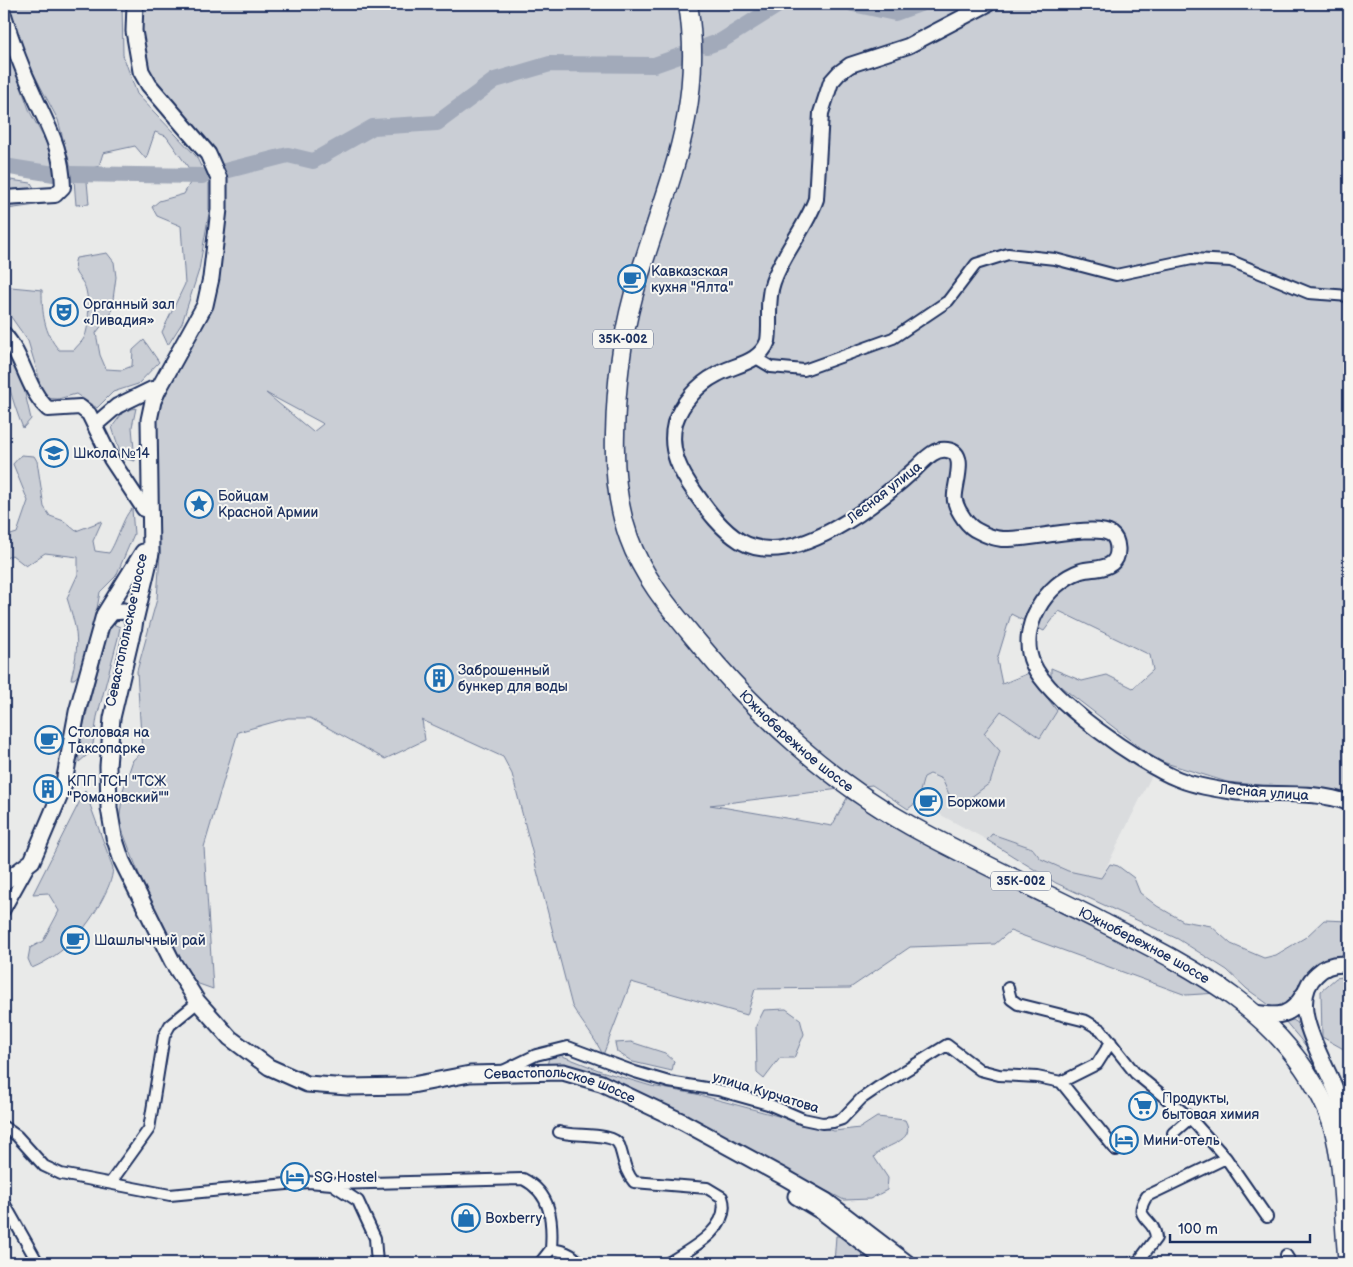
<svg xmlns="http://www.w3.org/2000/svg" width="1353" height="1267" font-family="'Balsamiq Sans',sans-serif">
<rect width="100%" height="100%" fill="#e9eae9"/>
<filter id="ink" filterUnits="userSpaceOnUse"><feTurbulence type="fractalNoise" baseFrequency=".02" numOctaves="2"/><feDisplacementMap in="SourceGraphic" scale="10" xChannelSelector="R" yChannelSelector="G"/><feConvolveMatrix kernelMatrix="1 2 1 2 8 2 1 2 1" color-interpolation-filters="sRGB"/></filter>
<g filter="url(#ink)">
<!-- built -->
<path fill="#dadcde" d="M1001 711 1040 738 1057 711 1154 771 1101 878 1068 871 1041 859 1032 848 993 834 987 840 917 802 926 775 942 779 952 803 962 804 987 785 992 778 998 755 1000 753 983 733Z"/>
<!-- green -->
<path fill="#caced5" stroke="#727e9a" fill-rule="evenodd" d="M8 4H122L123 55 137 94 196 156 209 183V213L199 270 182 323 168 345 162 332 185 284 181 226 157 216 152 207 159 201 184 194 191 181 188 167 166 136 155 132 146 159 135 146 103 153 99 166 86 170 89 204 76 205 74 180 58 120 25 57Z
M140 4H1349V794L1227 782 1156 760 1051 679V668L1082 681 1107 675 1133 688 1153 670 1150 655 1059 611 1044 631 1011 614 997 660 1002 684 1029 673 1057 711 1040 738 1001 711 984 733 1000 751 990 783 962 804 953 803 942 779 930 774 924 777 917 802 908 809 872 785 710 805 832 826 847 798 900 828 1086 918 1218 993 1186 995 1010 931 995 944 910 947 850 988 755 989 747 1015 631 982 603 1055C595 1038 582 1023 572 1006L512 774 503 757 422 720 425 740 385 759 310 718H288L238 732 204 847 213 989 196 983 158 923 119 822 123 790 133 760 142 752 137 671 157 599 160 554 159 505 152 447 155 412 189 344 226 187 147 75 139 53ZM266 393 322 423 323 424 313 432Z
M4 40 30 112 55 159 54 165 44 169 4 170Z
M4 179 31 183 44 204 7 209 4 205Z
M107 253 114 262 116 277 111 314 96 333 100 355 106 369 122 370 132 366 133 350 144 340 159 362 138 384 113 392 97 408 76 394 58 399 41 398 38 374 28 341 4 307V291L11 287 42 290C42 313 44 333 59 350H74C77 346 82 342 84 338 90 327 89 302 86 290 83 277 70 275 76 258Z
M4 343 20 372 31 419 23 428C12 401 4 373 4 343Z
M136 408 132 427 135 461 122 458 112 427 124 411Z
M21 455 34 456 37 461 44 507 50 516 64 521 76 531 102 521 93 541 95 551 109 553C117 542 124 514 132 509L134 534 116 576 100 592 89 653 82 672 74 679H71C80 643 78 633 67 598L78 574V557L45 553 26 566 12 555 4 559V537L17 533 28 501 13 464Z
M113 624 120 627 118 638 97 717 92 751 79 762 78 748 81 735 108 631Z
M85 791 113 868C112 880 108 888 103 898 87 929 65 954 32 968L28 959 30 948 43 941 59 911 48 893 33 894Z
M992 834 1032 848 1041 859 1068 871 1101 878 1110 864 1118 866 1134 878 1140 893 1157 906 1183 921 1211 926 1231 944 1264 958 1276 955 1306 937 1324 920 1349 921V961C1311 956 1308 973 1295 1002L1280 1007H1272L1247 989 1227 970 1178 939 1056 883 987 840Z
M1349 976V1052L1322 1037 1321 991 1336 978Z
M786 1009 800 1019 804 1034 794 1058H780L764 1079 757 1073 756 1026 764 1010Z
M1293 1020 1301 1025 1311 1052 1285 1021Z
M631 1042 665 1053 674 1061 672 1071 633 1062 617 1052 615 1043Z
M554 1055H560L601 1071 651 1086 696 1094 834 1131 860 1128 877 1117 905 1120C918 1143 882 1144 874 1157L888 1178 887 1190 870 1199 844 1200 675 1113 547 1066 549 1057Z
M836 1236H842L876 1263H834Z"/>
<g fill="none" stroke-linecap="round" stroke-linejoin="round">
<!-- river -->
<path stroke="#a2aaba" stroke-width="16" d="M853 4 895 13 920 4
M707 46 721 41 780 4
M4 166 54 174
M221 172 288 155 313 161 373 127 437 123 495 80 550 64 654 65 688 53
M71 174 202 176"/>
<defs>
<path id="minor" d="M756 358 771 367 804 370 893 338 948 301 976 264 1008 254 1055 259 1116 275 1192 259 1231 261 1309 293 1349 296
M4 911 29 866
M1008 988 1011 999 1018 1004 1086 1021 1101 1030 1135 1073 1190 1118 1226 1158 1267 1217
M503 1071 536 1055 568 1047 635 1072 669 1082 718 1090 768 1104 803 1119 822 1123 833 1122 842 1119 861 1099 877 1088 947 1045 980 1070 999 1075 1037 1077 1061 1082 1116 1150
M1061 1082 1097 1064 1111 1042
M4 1127 17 1136 44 1166 61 1174 170 1195 308 1182 332 1184 358 1201 375 1238 377 1263
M559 1132C573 1137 614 1132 619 1145 624 1158 624 1171 634 1182L707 1188 722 1197C733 1228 689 1250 668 1263
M1173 1133 1190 1118
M111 1182 149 1129 164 1036 170 1025 192 1007
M332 1184 523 1179C551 1193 553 1220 551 1249L540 1263
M4 1203 38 1263
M551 1249C563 1251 572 1253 579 1263
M1286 1255 1291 1263
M1132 1263 1138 1262 1156 1238C1155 1217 1131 1220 1147 1196L1226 1158"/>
<path id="tertiary" d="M988 4 908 46 850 65 839 73 831 82 821 113 816 199C806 228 783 253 773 282 766 301 771 322 768 341 759 364 735 364 716 375 698 384 681 404 675 423 668 451 681 473 696 494 708 511 722 530 740 541 793 572 878 503 915 469 924 461 933 448 947 450 970 453 952 488 955 501 958 512 968 527 978 531 985 535 994 538 1002 539 1027 541 1094 523 1111 534 1119 540 1120 557 1112 563 1104 570 1091 568 1081 571 1046 583 1017 628 1033 664 1048 700 1140 764 1178 779 1195 786 1215 789 1234 792 1272 797 1313 789 1349 803
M4 15C12 42 22 69 34 95 49 129 62 149 63 187L55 195 4 198
M4 334C24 357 27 390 48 409L80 407 89 414 111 459 144 509
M95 425 117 406 152 389 158 390"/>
<g id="secondary">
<path id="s1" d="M135 4 134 31 141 71 149 85 208 154 219 179V209L211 278 205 305 158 390 153 401 149 420 151 553 112 718 108 766 109 808 114 837 122 861 172 961 197 1001 230 1038 269 1067 307 1084 348 1087 407 1086 470 1074 563 1072 601 1083 683 1122 784 1177 826 1201 907 1263"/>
<path d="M104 622 112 612 124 611 132 616 134 627"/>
<path d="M4 882 32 861 63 788 77 712 104 615 143 552"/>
<path d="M1254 1013C1279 1017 1291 1017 1304 994"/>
<path d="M1345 1136C1344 1125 1343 1113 1340 1102 1330 1067 1282 1005 1317 974 1326 965 1337 963 1349 965"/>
<path d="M796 1196 821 1211 889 1263"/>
</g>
<g id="trunk">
<path id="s2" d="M688 4C706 115 662 194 633 297 621 341 616 388 615 434 614 469 617 505 629 538 644 580 673 612 701 646 757 714 833 783 911 826 973 860 1037 889 1100 921 1191 967 1284 1011 1327 1110 1346 1154 1342 1216 1348 1263"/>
</g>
</defs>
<!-- minor casing -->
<use href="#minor" stroke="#1b2f5e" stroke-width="14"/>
<!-- tertiary casing -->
<use href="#tertiary" stroke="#1b2f5e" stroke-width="18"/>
<!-- secondary casing -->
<use href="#secondary" stroke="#1b2f5e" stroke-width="19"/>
<!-- trunk casing -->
<use href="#trunk" stroke="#1b2f5e" stroke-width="21"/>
<!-- minor -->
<use href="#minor" stroke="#f6f6f2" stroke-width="10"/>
<!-- tertiary -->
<use href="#tertiary" stroke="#f6f6f2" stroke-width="14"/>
<!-- secondary -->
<use href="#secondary" stroke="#f6f6f2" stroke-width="15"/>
<!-- trunk -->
<use href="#trunk" stroke="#f6f6f2" stroke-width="18"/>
</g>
</g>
<!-- icons -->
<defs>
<symbol id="cafe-ring" viewBox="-11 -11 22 22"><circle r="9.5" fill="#f6f6f2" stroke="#1f6fb2" stroke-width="1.5"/><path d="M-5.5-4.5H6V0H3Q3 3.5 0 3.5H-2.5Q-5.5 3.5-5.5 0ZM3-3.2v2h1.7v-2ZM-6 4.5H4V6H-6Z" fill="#1f6fb2"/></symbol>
<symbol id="theatre-ring" viewBox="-11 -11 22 22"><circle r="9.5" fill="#f6f6f2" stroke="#1f6fb2" stroke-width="1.5"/><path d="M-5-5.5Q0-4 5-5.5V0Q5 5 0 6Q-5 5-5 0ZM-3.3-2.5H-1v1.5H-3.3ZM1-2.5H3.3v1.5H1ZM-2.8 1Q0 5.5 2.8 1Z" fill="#1f6fb2"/></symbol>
<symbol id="school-ring" viewBox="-11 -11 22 22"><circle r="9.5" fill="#f6f6f2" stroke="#1f6fb2" stroke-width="1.5"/><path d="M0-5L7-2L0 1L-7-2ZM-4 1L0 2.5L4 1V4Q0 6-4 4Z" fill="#1f6fb2"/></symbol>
<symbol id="sight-ring" viewBox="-11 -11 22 22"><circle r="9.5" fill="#f6f6f2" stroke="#1f6fb2" stroke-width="1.5"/><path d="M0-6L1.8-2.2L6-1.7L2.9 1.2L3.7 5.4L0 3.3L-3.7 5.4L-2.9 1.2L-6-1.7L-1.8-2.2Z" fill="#1f6fb2"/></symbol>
<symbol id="building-ring" viewBox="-11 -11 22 22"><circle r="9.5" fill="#f6f6f2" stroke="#1f6fb2" stroke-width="1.5"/><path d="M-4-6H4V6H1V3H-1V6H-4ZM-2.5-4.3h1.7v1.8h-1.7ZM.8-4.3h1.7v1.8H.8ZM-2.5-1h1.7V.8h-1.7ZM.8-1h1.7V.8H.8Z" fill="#1f6fb2"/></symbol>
<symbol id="supermarket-ring" viewBox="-11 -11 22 22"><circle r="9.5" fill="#f6f6f2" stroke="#1f6fb2" stroke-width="1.5"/><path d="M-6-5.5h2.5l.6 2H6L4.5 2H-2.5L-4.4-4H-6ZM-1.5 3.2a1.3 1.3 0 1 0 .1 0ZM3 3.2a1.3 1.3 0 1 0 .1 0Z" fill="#1f6fb2"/></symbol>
<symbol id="hotel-ring" viewBox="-11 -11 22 22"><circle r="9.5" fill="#f6f6f2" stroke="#1f6fb2" stroke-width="1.5"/><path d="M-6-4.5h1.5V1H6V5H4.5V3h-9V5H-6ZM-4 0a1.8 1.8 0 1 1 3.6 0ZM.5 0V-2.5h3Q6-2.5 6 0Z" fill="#1f6fb2"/></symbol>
<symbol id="shop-ring" viewBox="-11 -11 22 22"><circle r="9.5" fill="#f6f6f2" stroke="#1f6fb2" stroke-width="1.5"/><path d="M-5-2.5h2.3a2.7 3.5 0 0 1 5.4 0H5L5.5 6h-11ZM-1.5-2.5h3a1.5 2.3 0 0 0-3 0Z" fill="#1f6fb2"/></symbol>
</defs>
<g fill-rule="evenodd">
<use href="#cafe-ring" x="616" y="263" width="32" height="32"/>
<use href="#theatre-ring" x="48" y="296" width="32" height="32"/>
<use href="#school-ring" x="38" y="437" width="32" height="32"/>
<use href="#sight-ring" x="183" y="488" width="32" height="32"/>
<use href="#building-ring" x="423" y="662" width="32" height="32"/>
<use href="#cafe-ring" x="33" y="724" width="32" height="32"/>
<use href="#building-ring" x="32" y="773" width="32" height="32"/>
<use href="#cafe-ring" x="912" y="786" width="32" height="32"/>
<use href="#cafe-ring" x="59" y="924" width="32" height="32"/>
<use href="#supermarket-ring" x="1127" y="1090" width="32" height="32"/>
<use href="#hotel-ring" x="1108" y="1124" width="32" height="32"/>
<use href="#hotel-ring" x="279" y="1161" width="32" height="32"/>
<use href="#shop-ring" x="450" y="1202" width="32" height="32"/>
</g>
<g text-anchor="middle" stroke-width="4" stroke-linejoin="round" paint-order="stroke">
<!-- shield labels -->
<g fill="#f6f6f2" stroke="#5d6b8a" stroke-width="1">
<rect x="593" y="329.5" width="60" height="19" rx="4"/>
<rect x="991" y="871.5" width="60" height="19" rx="4"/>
</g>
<g font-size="12" font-weight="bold" fill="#1b2f5e">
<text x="623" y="343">35К-002</text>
<text x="1021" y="885">35К-002</text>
</g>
<!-- poi labels -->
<g font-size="14" fill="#1b2f5e" stroke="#f6f6f2" text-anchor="start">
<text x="651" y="276">Кавказская<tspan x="651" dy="16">кухня "Ялта"</tspan></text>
<text x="83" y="309">Органный зал<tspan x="83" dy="16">«Ливадия»</tspan></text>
<text x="73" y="458">Школа №14</text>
<text x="218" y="501">Бойцам<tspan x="218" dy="16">Красной Армии</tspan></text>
<text x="458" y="675">Заброшенный<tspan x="458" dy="16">бункер для воды</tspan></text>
<text x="68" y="737">Столовая на<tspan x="68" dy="16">Таксопарке</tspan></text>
<text x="67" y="786">КПП ТСН "ТСЖ<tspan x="67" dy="16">"Романовский""</tspan></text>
<text x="947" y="807">Боржоми</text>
<text x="94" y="945">Шашлычный рай</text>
<text x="1162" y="1103">Продукты,<tspan x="1162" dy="16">бытовая химия</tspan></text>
<text x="1143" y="1145">Мини-отель</text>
<text x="314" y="1182">SG Hostel</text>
<text x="485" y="1223">Boxberry</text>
</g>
<!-- street labels -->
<g font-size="14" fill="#1b2f5e" stroke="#f6f6f2">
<text transform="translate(884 492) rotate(-38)" y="5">Лесная улица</text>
<text transform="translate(126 630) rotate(-78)" y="5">Севастопольское шоссе</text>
<text dy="5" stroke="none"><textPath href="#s2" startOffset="811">Южнобережное шоссе</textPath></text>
<text transform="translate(1264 792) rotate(4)" y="5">Лесная улица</text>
<text dy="5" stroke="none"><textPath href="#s2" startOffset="1216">Южнобережное шоссе</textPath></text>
<text dy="5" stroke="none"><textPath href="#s1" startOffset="1460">Севастопольское шоссе</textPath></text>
<text transform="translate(766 1092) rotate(17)" y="5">улица Курчатова</text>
</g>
</g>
<!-- margin -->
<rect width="1353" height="1267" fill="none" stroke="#f6f6f2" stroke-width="20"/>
<rect x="10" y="10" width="1333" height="1247" fill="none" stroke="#1b2f5e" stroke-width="2" filter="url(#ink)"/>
<!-- scale -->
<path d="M1170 1234v8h140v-8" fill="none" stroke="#1b2f5e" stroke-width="2.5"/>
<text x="1178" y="1234" font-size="15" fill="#1b2f5e" stroke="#f6f6f2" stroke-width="4" paint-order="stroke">100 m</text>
</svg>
